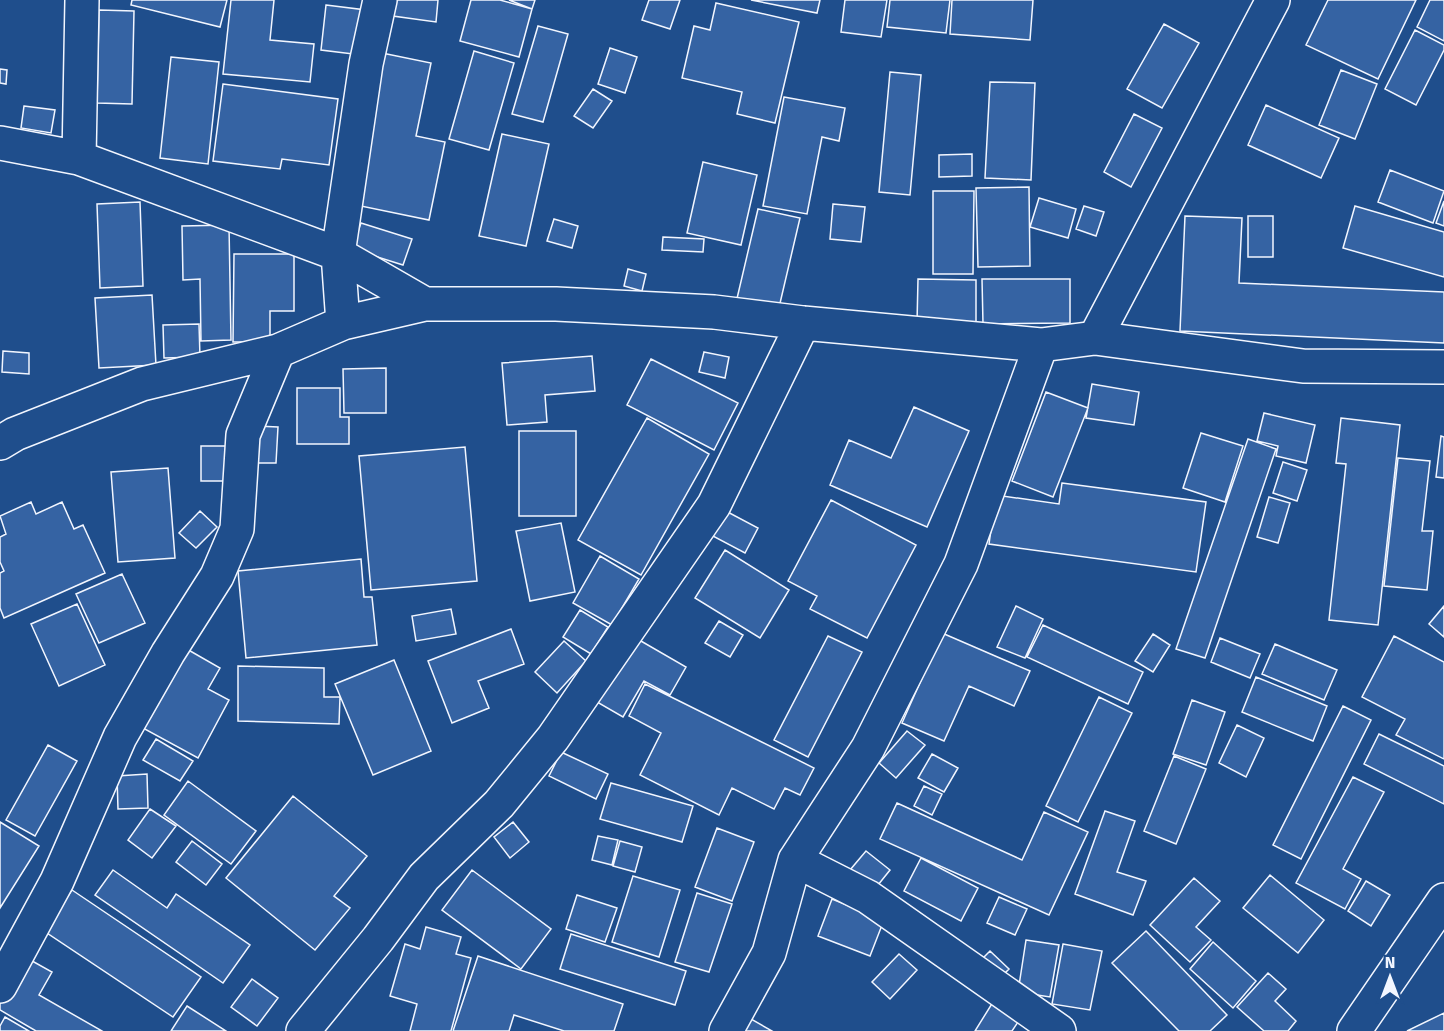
<svg xmlns="http://www.w3.org/2000/svg" width="1444" height="1031" font-family="'Fira Sans',sans-serif">
<rect width="100%" height="100%" fill="#1f4e8c"/>
<!-- building -->
<path fill="#3563a3" stroke="#f2f6ff" stroke-width="1.5" d="M132 0H227L220 27 131 5Z
M231 0H274L270 40 314 44 310 82 223 74Z
M395 0H438L436 22 393 16Z
M471 0H500L532 9 519 57 460 41Z
M509 0H535L532 9Z
M649 0H680L670 29 642 20Z
M751 0H820L817 13Z
M845 0H887L881 37 841 32Z
M890 0H950L946 33 887 27Z
M952 0H1033L1030 40 950 34Z
M1328 0H1416L1378 79 1306 45Z
M1430 0H1444V41L1417 27Z
M716 3 799 22 775 123 737 114 742 92 682 78 694 26 710 30Z
M326 5 366 10 361 55 321 50Z
M99 10 134 11 132 104 97 103Z
M1164 24 1199 43 1162 108 1127 89Z
M538 26 568 34 543 122 512 114Z
M1415 30 1444 45V50L1416 105 1385 89Z
M610 48 637 57 625 93 598 84Z
M474 51 514 63 489 150 449 139Z
M382 53 431 63 416 136 445 142 429 220 351 204Z
M171 57 219 62 208 164 160 158Z
M0 69 7 70 6 84 0 83Z
M1341 70 1377 84 1355 139 1319 125Z
M890 72 921 75 910 195 879 192Z
M990 82 1035 83 1031 180 985 178Z
M223 84 338 99 329 165 282 159 280 169 213 161Z
M593 89 612 101 593 128 574 116Z
M784 97 845 108 839 141 822 137 807 214 763 206Z
M1266 105 1339 138 1321 178 1248 145Z
M24 106 55 110 51 133 21 128Z
M1134 114 1162 128 1131 187 1104 172Z
M502 134 549 144 526 246 479 236Z
M972 154V176L939 177V155Z
M703 162 757 175 741 245 687 233Z
M1390 170 1444 191 1433 223 1378 202Z
M1029 187 1030 266 978 267 976 188Z
M933 191H974L973 274H933Z
M1039 198 1076 209 1068 238 1030 227Z
M1444 201V226L1436 223Z
M140 202 143 286 100 288 97 204Z
M833 204 865 207 861 242 830 239Z
M1084 206 1104 212 1096 236 1076 229Z
M1355 206 1444 232V277L1343 248Z
M758 209 800 218 777 316 735 307Z
M1185 216 1242 218 1239 283 1444 292V343L1180 331Z
M1248 216H1273V257H1248Z
M554 219 578 226 572 248 547 241Z
M361 223 412 239 403 265 352 249Z
M229 225 231 340 201 341 200 279 183 280 182 226Z
M663 237 704 239 703 252 662 250Z
M234 254H294V311H270V342H233Z
M628 269 646 274 642 291 624 286Z
M918 279 976 280V324L917 323Z
M982 279H1070V323L983 324Z
M152 295 156 365 99 368 95 298Z
M199 324 200 357 164 358 163 325Z
M3 351 29 353V374L2 372Z
M704 352 729 357 725 378 699 372Z
M592 356 595 391 545 395 547 422 507 425 502 363Z
M651 359 738 403 714 450 627 405Z
M386 368V413H344L343 369Z
M1092 384 1139 392 1134 425 1086 418Z
M297 388H340V417H349V444H297Z
M1046 392 1088 408 1053 497 1012 481Z
M914 407 969 431 927 527 830 485 849 440 891 458Z
M1264 413 1315 425 1306 463 1276 456 1278 446 1257 441Z
M647 418 709 454 641 575 578 540Z
M1341 418 1400 425 1378 625 1329 620 1346 464 1336 463Z
M256 426 278 427 276 463H255Z
M519 431H576V516H519Z
M1201 433 1243 446 1225 502 1183 488Z
M1441 436 1444 437V478L1436 477Z
M1248 439 1276 449 1205 658 1176 649Z
M201 446H227L226 481H201Z
M465 447 477 581 371 590 359 456Z
M1398 458 1430 461 1422 531H1433L1427 590 1384 586Z
M1283 462 1307 470 1297 501 1273 493Z
M168 468 175 558 118 562 111 472Z
M1062 483 1206 502 1196 572 989 544 996 495 1059 504Z
M1269 497 1290 503 1278 543 1257 537Z
M831 500 916 545 867 638 810 609 817 596 788 581Z
M31 502 36 514 62 502 74 529 83 525 105 573 4 618 0 608V573L4 571 0 562V537L6 534 0 516Z
M722 509 758 528 745 553 709 534Z
M200 511 217 527 196 548 179 533Z
M561 523 575 592 530 601 516 531Z
M725 550 789 590 760 638 695 598Z
M600 556 639 579 612 625 573 603Z
M361 559 364 597H372L377 645 246 658 238 571Z
M122 574 145 623 99 643 76 594Z
M77 604 105 665 59 686 31 624Z
M1016 606 1043 619 1025 658 997 647Z
M1444 606V637L1429 624Z
M451 609 456 634 416 641 412 616Z
M580 610 608 627 591 654 563 637Z
M719 621 743 635 730 657 705 643Z
M1043 625 1143 672 1128 704 1027 657Z
M511 629 524 664 478 681 489 708 452 723 428 661Z
M942 633 1030 671 1014 706 969 686 944 741 902 723Z
M1153 634 1170 645 1153 672 1135 661Z
M828 636 862 652 808 757 774 740Z
M1394 636 1444 662V759L1396 735 1405 719 1362 697Z
M634 637 686 667 670 695 644 681 623 717 597 702Z
M1220 638 1260 654 1250 678 1211 662Z
M564 641 586 661 557 693 535 672Z
M1275 644 1337 670 1324 700 1262 674Z
M185 648 220 668 208 689 229 700 198 758 141 727Z
M394 660 431 751 373 775 335 684Z
M238 666 324 668V697H340L339 724 238 721Z
M1256 677 1327 706 1313 741 1242 712Z
M645 684 814 768 800 795 785 788 774 809 732 788 719 815 640 775 661 733 629 716Z
M1099 697 1132 713 1078 822 1046 806Z
M1192 700 1225 712 1206 765 1173 754Z
M1343 706 1371 720 1301 859 1273 845Z
M1237 725 1264 738 1246 777 1219 763Z
M907 731 925 745 896 778 879 763Z
M1379 734 1444 766V804L1364 764Z
M156 739 193 761 180 781 143 760Z
M48 745 77 761 35 836 6 820Z
M561 752 608 774 596 799 549 776Z
M932 754 958 768 944 792 918 778Z
M1174 756 1206 769 1176 844 1144 831Z
M147 774 148 808 118 809 117 776Z
M1353 777 1384 792 1343 869 1361 879 1345 909 1296 883Z
M188 781 256 831 231 864 164 815Z
M611 783 693 806 682 842 600 819Z
M924 786 942 794 932 815 914 806Z
M293 796 367 856 334 896 350 908 315 950 226 878Z
M897 803 1022 860 1044 812 1088 832 1049 915 880 839Z
M150 809 176 826 152 858 128 840Z
M1105 811 1135 821 1117 872 1146 881 1133 915 1075 894Z
M0 822 39 846 0 908Z
M513 822 529 842 510 858 494 837Z
M717 828 754 842 732 901 695 887Z
M598 836 618 840 612 865 592 860Z
M192 841 222 864 206 885 176 862Z
M620 841 642 847 635 872 613 866Z
M866 851 890 870 874 890 850 870Z
M921 858 978 888 961 921 904 891Z
M113 870 167 908 176 894 250 945 223 983 95 895Z
M472 870 551 929 521 969 442 910Z
M1270 875 1324 920 1298 953 1243 908Z
M633 876 680 890 659 957 612 942Z
M1194 878 1220 901 1196 927 1211 940 1190 962 1150 925Z
M1366 881 1390 895 1371 926 1348 911Z
M72 890 201 977 173 1017 44 931Z
M697 893 732 904 709 972 675 962Z
M577 895 617 908 605 942 566 929Z
M999 897 1027 909 1015 935 987 923Z
M832 899 884 920 870 956 818 936Z
M426 927 461 937 456 954 471 958 451 1031H410L417 1004 390 996 405 944 420 949Z
M1146 931 1227 1015 1210 1031H1179L1112 963Z
M571 934 686 971 675 1005 560 969Z
M1026 940 1059 945 1050 997 1018 992Z
M1213 942 1256 981 1233 1008 1190 969Z
M1063 944 1102 951 1090 1010 1052 1004Z
M990 951 1009 969 998 980 979 962Z
M899 954 917 970 890 999 872 982Z
M478 956 623 1004 614 1031H564L514 1015 509 1031H453Z
M25 957 52 972 39 995 102 1031H36L0 1010V999Z
M1268 973 1286 989 1275 1001 1296 1021 1288 1031H1264L1237 1007Z
M252 979 278 998 257 1026 231 1007Z
M993 1002 1020 1019 1012 1031H975Z
M187 1006 226 1031H171Z
M1444 1013V1031H1407Z
M744 1015 772 1031H735Z
M5 1017 29 1031H0V1026Z"/>
<g fill="none" stroke-linecap="round" stroke-linejoin="round">
<defs>
<path id="street" d="M380 0 366 64 338 254 425 304
M0 143 79 158 338 254 343 323
M79 158 82 0
M1095 338 1273 0
M0 443 15 434 142 384 278 351 343 323 425 304H556L714 312 803 323 1041 345 1095 338 1303 366 1444 367
M795 860 868 897 1059 1031
M0 986 57 881 120 737 168 653 217 576 237 529 243 435 278 351
M303 1031 378 939 424 877 499 804 553 738 714 505 803 323
M726 1031 769 953 795 860 868 748 961 564 1041 345
M1354 1031 1444 900"/>
</defs>
<!-- street casing -->
<use href="#street" stroke="#f2f6ff" stroke-width="36"/>
<!-- street -->
<use href="#street" stroke="#1f4e8c" stroke-width="33"/>
</g>
<!-- north arrow -->
<g transform="translate(1390 977)" stroke="#1f4e8c" stroke-width="4.5" paint-order="stroke">
<path d="M0-4.5L10 22L0 15L-10 22Z" fill="#f2f6ff"/>
<text y="-9" font-size="16" font-weight="bold" text-anchor="middle" fill="#f2f6ff">N</text>
</g>
</svg>
